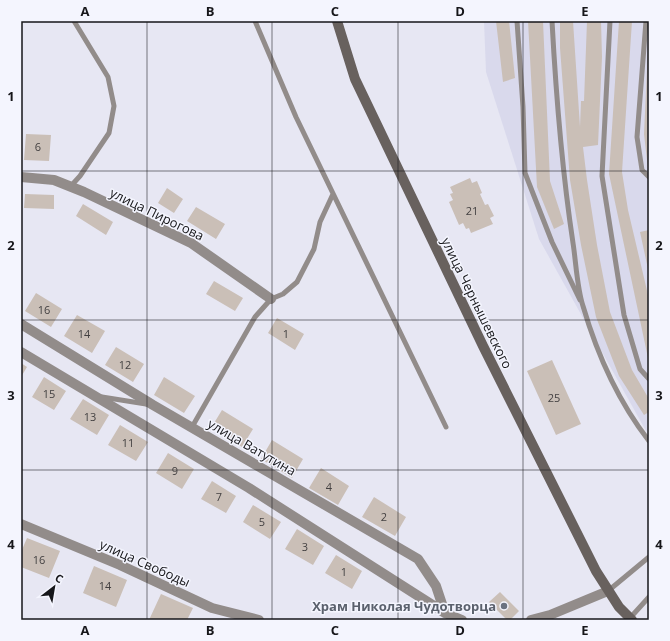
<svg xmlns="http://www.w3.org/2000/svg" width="670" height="641" font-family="'Open Sans',sans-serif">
<rect width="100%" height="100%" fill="#e7e7f3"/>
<!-- built -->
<path fill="#d9d9ec" d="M484 21H649V429L646 431 539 239 486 72Z"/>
<!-- building -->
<path fill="#cabfb7" d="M496 21H509L515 78 503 82Z
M528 21H543L550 181 564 224 554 229 537 187Z
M560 21H573L580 127 581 101H584L587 21H601L602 57 598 145 583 147 587 180 597 245 610 312 632 370 649 399V412L644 415 619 376 596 317 581 245 570 180 560 48Z
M619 21H632L622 172 628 210 649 299 648 358 609 174Z
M648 47H649L648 169 644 134Z
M26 134 51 135 49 161 24 160Z
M470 178 472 183 477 181 482 193 480 194 485 205 488 204 494 216 490 218 493 224 471 233 469 228 466 229 463 223 459 225 449 202 453 200 450 194 453 193 450 187Z
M167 188 183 199 174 213 158 203Z
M25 194 54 195V209L24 208Z
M83 204 113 222 106 235 76 216Z
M196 207 225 224 216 239 187 221Z
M649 230V269H648L640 232Z
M214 281 243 298 235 311 206 294Z
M36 293 62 309 51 327 25 311Z
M77 315 105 331 92 353 64 336Z
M277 318 304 334 295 350 268 333Z
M116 347 144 364 133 382 105 365Z
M552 360 581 424 556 435 527 371Z
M21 363 27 367 21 377Z
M44 377 66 391 54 410 32 397Z
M164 377 195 396 184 413 154 395Z
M83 399 109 415 97 435 70 419Z
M222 410 253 429 242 447 211 428Z
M120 425 148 442 136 461 108 445Z
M272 440 303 459 292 478 261 459Z
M168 453 194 469 182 489 156 473Z
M321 468 349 486 338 505 309 488Z
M212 481 236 496 226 513 201 499Z
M374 497 406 517 395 536 362 517Z
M253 505 281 522 270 539 243 522Z
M297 529 324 546 313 565 285 549Z
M27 538 60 551 49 578 21 567V552Z
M336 555 362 571 352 589 325 573Z
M94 566 127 580 116 607 83 593Z
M500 592 519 611 510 620H507L489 602Z
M161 594 193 608 187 620H149Z"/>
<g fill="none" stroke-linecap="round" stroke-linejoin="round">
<!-- service -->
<path stroke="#928c8a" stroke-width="5" d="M255 21 296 117 446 427
M517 21 523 107 525 173 552 242 580 300
M552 21C556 95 562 170 573 243 576 262 577 288 583 306 597 354 618 401 649 441
M610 21 602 176 624 315 640 369 649 379
M646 21 637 137 642 170 649 177
M70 187 80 176 109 133 114 106 108 77 74 21
M102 397 146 404
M192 427 255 317 271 299 283 294 297 282 314 249 320 222 333 194
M608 591 649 557
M630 618 649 597"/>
<!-- minor -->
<path stroke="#928c8a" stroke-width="10" d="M21 177 54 180 84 192 191 243 271 299
M21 324 153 405 418 559 436 586 445 613
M21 352 249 488 445 613 462 620
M21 524 120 565 212 608 259 620
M531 620 550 615 608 591"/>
<!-- secondary -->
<path stroke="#68615e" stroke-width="10" d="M337 21 355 79 483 346 596 571 619 607 632 620"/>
</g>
<!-- grid -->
<path fill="none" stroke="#16161a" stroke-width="1" stroke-opacity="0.55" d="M147 21V620M272 21V620M398 21V620M523 21V620M21 171H649M21 320H649M21 470H649"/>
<!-- markers -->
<circle fill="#6b7280" stroke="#f4f5fe" stroke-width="1.5" cx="504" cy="606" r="4"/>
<g text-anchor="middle" stroke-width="3" stroke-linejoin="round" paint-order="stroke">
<!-- number labels -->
<g font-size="11" fill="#434041">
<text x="38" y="151">6</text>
<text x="472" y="215">21</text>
<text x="44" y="314">16</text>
<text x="84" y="338">14</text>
<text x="286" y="338">1</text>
<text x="125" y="369">12</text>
<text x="49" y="398">15</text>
<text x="554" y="402">25</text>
<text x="90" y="421">13</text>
<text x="128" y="447">11</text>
<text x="175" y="475">9</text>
<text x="329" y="491">4</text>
<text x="219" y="501">7</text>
<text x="384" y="521">2</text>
<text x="262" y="526">5</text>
<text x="305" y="551">3</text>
<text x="39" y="564">16</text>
<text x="344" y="576">1</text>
<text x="105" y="590">14</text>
</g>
<!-- street labels -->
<g font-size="13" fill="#16161a" stroke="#f4f5fe">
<text transform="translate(157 214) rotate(26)" y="5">улица Пирогова</text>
<text transform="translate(477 303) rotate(64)" y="5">улица Чернышевского</text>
<text transform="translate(252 447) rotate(30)" y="5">улица Ватутина</text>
<text transform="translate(145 563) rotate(24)" y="5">улица Свободы</text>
</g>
<!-- worship labels -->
<g font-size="13" font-weight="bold" fill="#5b616d" stroke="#f4f5fe" text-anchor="end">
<text x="496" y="611">Храм Николая Чудотворца</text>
</g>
</g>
<!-- border -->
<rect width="670" height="641" fill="none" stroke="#f4f5fe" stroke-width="44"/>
<!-- north arrow -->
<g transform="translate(54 587) rotate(31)" stroke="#f4f5fe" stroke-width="3" paint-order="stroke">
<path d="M0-3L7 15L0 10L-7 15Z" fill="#16161a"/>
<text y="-6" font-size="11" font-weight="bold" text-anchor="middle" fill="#16161a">С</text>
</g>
<rect x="22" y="22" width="626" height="597" fill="none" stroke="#16161a" stroke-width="1.5"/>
<g font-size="13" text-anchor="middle" font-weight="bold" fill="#16161a">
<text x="85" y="16">A</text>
<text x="210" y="16">B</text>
<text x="335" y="16">C</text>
<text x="460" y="16">D</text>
<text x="585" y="16">E</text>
<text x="11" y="101">1</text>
<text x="659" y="101">1</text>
<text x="11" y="250">2</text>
<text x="659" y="250">2</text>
<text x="11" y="400">3</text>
<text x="659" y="400">3</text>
<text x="11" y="549">4</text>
<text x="659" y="549">4</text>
<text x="85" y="635">A</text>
<text x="210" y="635">B</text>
<text x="335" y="635">C</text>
<text x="460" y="635">D</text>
<text x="585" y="635">E</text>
</g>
</svg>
